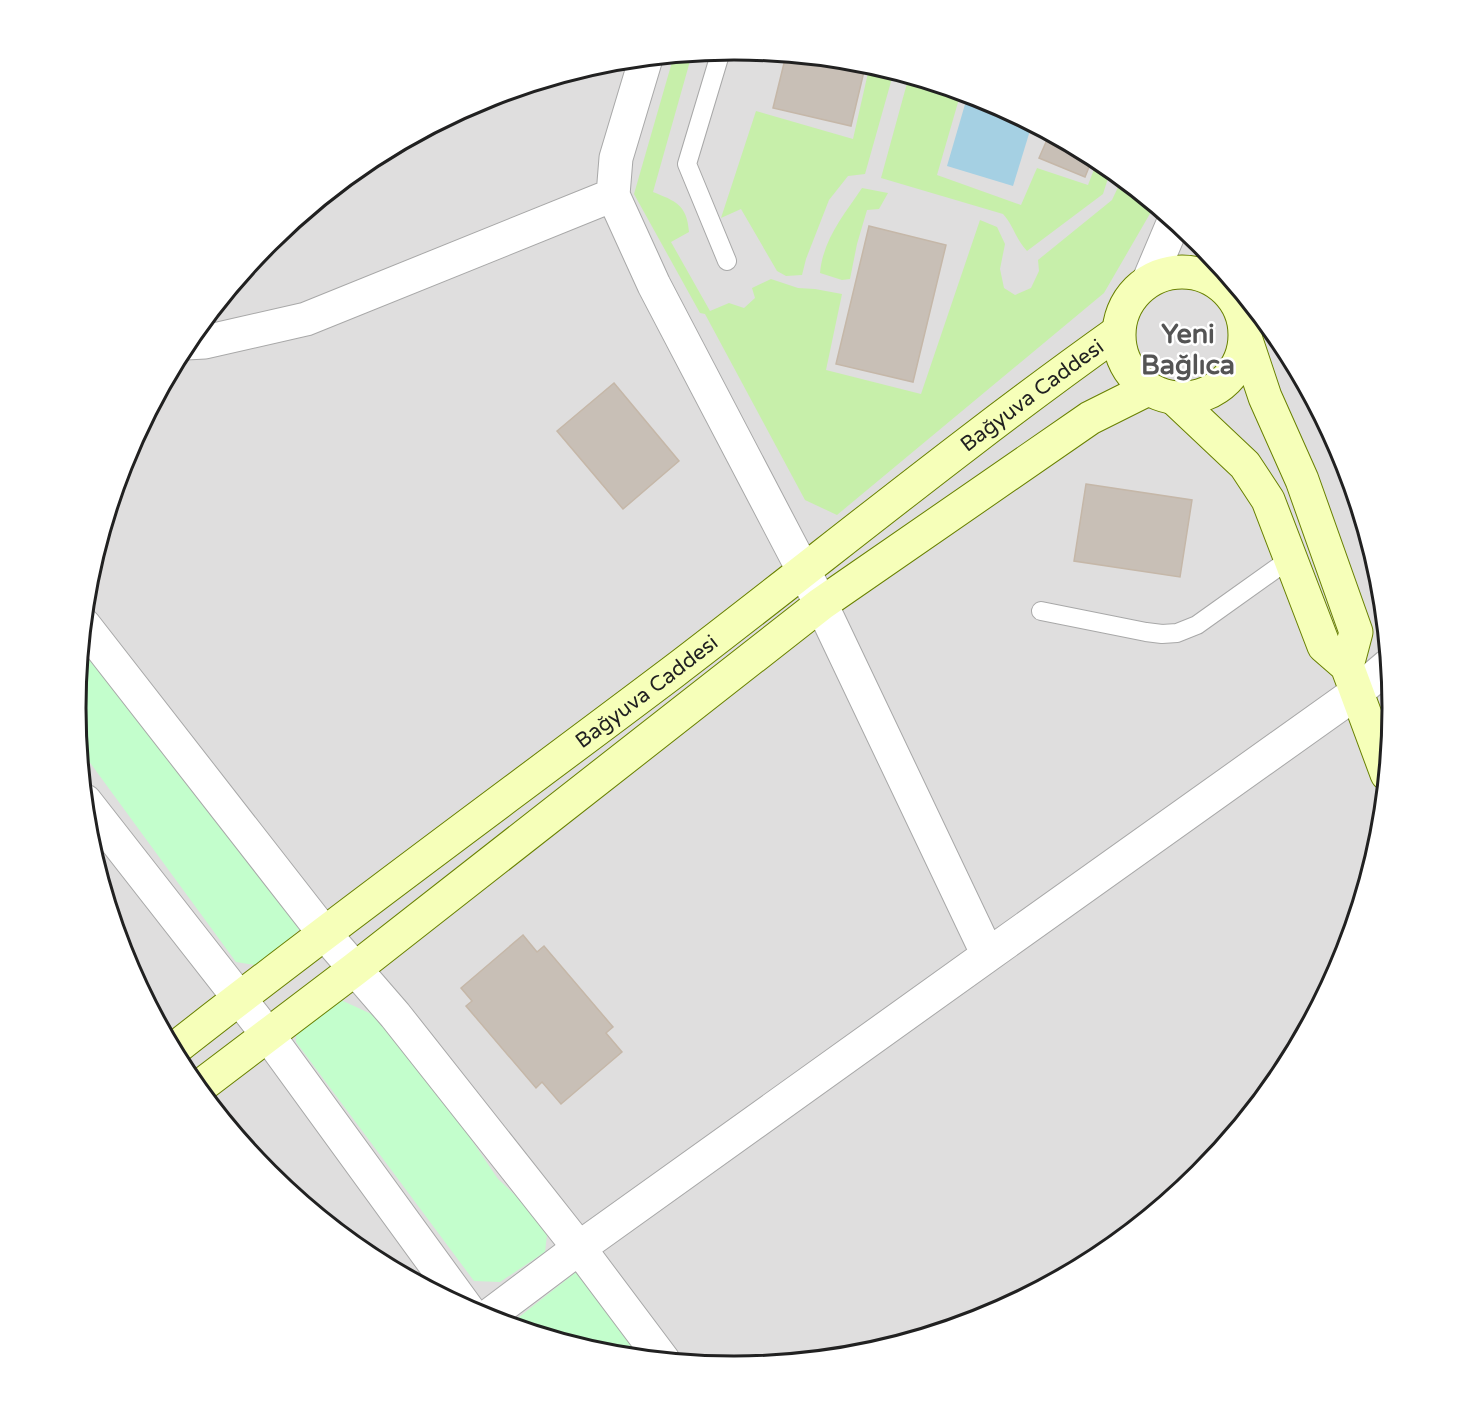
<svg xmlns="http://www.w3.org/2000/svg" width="1469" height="1417" font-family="'Varela Round',sans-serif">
<rect width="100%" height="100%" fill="#f2efe7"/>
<!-- residential -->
<path fill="#dfdede" d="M77 708a657 657 0 1 1 1314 0a657 657 0 1 1-1314 0Z"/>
<!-- grass -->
<path fill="#c7efaa" d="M692 54 653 192C675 201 687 204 689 232L671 242 710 311 729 303 744 308 755 298 752 288 771 279 798 288 815 289 842 294 826 370 921 394 980 220 997 227 1005 244 1000 269 1004 288 1015 295 1031 288 1039 271 1038 260 1112 200 1120 183C1133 187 1137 189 1141 202L1155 205 1104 293 837 515 805 500 705 314 700 313 634 194 674 55Z
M870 64 894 71 865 174 848 176 829 200 806 259 802 275 786 276 777 271 741 209 721 218 756 111 853 139Z
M909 76 961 92 937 175 1021 205 1037 168 1088 185 1098 159 1111 169 1103 194 1027 251C1016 240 1014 226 1003 214L881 178Z
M862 188 888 193 879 209 867 210 857 244 850 279 842 280 820 273C823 239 844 215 862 188Z"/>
<!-- park -->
<path fill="#c3fecc" d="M83 633 302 927 260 966 236 962 80 749 76 708Z
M341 1000 393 1024 498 1179 548 1226 545 1252 500 1282 474 1281 296 1042V1026Z
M576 1272 641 1358 606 1355 509 1325Z"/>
<!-- water -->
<path fill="#a5d0e3" d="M968 94 987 100 1032 124 1013 186 947 166Z"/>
<!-- building -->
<path fill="#c8bfb6" stroke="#c5b7a8" stroke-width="1.5" d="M786 55 866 63 851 126 773 108Z
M1050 133 1093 157 1085 177 1039 158Z
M869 226 946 245 913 382 836 364Z
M614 383 679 461 623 509 557 431Z
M1086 484 1192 500 1180 577 1074 561Z
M523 935 537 952 544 946 613 1027 606 1033 622 1052 561 1104 542 1082 536 1088 466 1006 472 1001 461 988Z"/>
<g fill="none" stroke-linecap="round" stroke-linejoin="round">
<defs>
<path id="lane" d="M721 51 687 164 727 261
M1041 611 1146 632 1162 634 1177 633 1197 625 1291 558"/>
<path id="street" d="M1149 280 1174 221
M1230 292 1231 280
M186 343 205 342 306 319 613 195
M84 625 324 933 395 1015 579 1248 988 955 821 604 654 285 613 195 616 158 646 58
M85 801 268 1035 468 1310
M988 955 1357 692 1389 665
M486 1318 579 1248 663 1360"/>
<g id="secondary">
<circle cx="1182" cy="335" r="63"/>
<path d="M1246 340 1265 397 1302 480 1356 632 1347 666"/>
<path d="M1174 398 1245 465 1268 500 1324 646 1347 666 1387 774"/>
<path id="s1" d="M173 1050C337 921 506 798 673 672 821 559 966 440 1118 332"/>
<path d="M198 1088 355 969 821 604 1090 418 1148 389"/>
</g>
</defs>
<!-- lane casing -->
<use href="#lane" stroke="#a8a8a8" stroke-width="20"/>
<!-- street casing -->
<use href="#street" stroke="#a8a8a8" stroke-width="35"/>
<!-- secondary casing -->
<use href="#secondary" stroke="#688000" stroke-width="35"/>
<!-- lane -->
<use href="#lane" stroke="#fff" stroke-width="18"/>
<!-- street -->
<use href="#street" stroke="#fff" stroke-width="33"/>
<!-- secondary -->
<use href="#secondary" stroke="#f6ffb9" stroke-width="33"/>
</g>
<g text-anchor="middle" stroke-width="5" stroke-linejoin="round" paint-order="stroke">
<!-- street labels -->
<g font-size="21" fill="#212121" stroke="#fff">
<text dy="7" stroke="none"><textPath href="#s1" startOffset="1080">Bağyuva Caddesi</textPath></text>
<text dy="7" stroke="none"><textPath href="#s1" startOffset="594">Bağyuva Caddesi</textPath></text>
</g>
<!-- district labels -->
<g font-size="27" font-weight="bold" fill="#545454" stroke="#fff">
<text x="1188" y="343">Yeni<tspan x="1188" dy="31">Bağlıca</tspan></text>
</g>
</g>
<!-- crop -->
<path d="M0 0H1469V1417H0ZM86 708a648 648 0 1 1 1296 0a648 648 0 1 1-1296 0Z" fill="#fff" fill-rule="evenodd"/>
<path fill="none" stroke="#212121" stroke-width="3" d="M86 708a648 648 0 1 1 1296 0a648 648 0 1 1-1296 0Z"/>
</svg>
